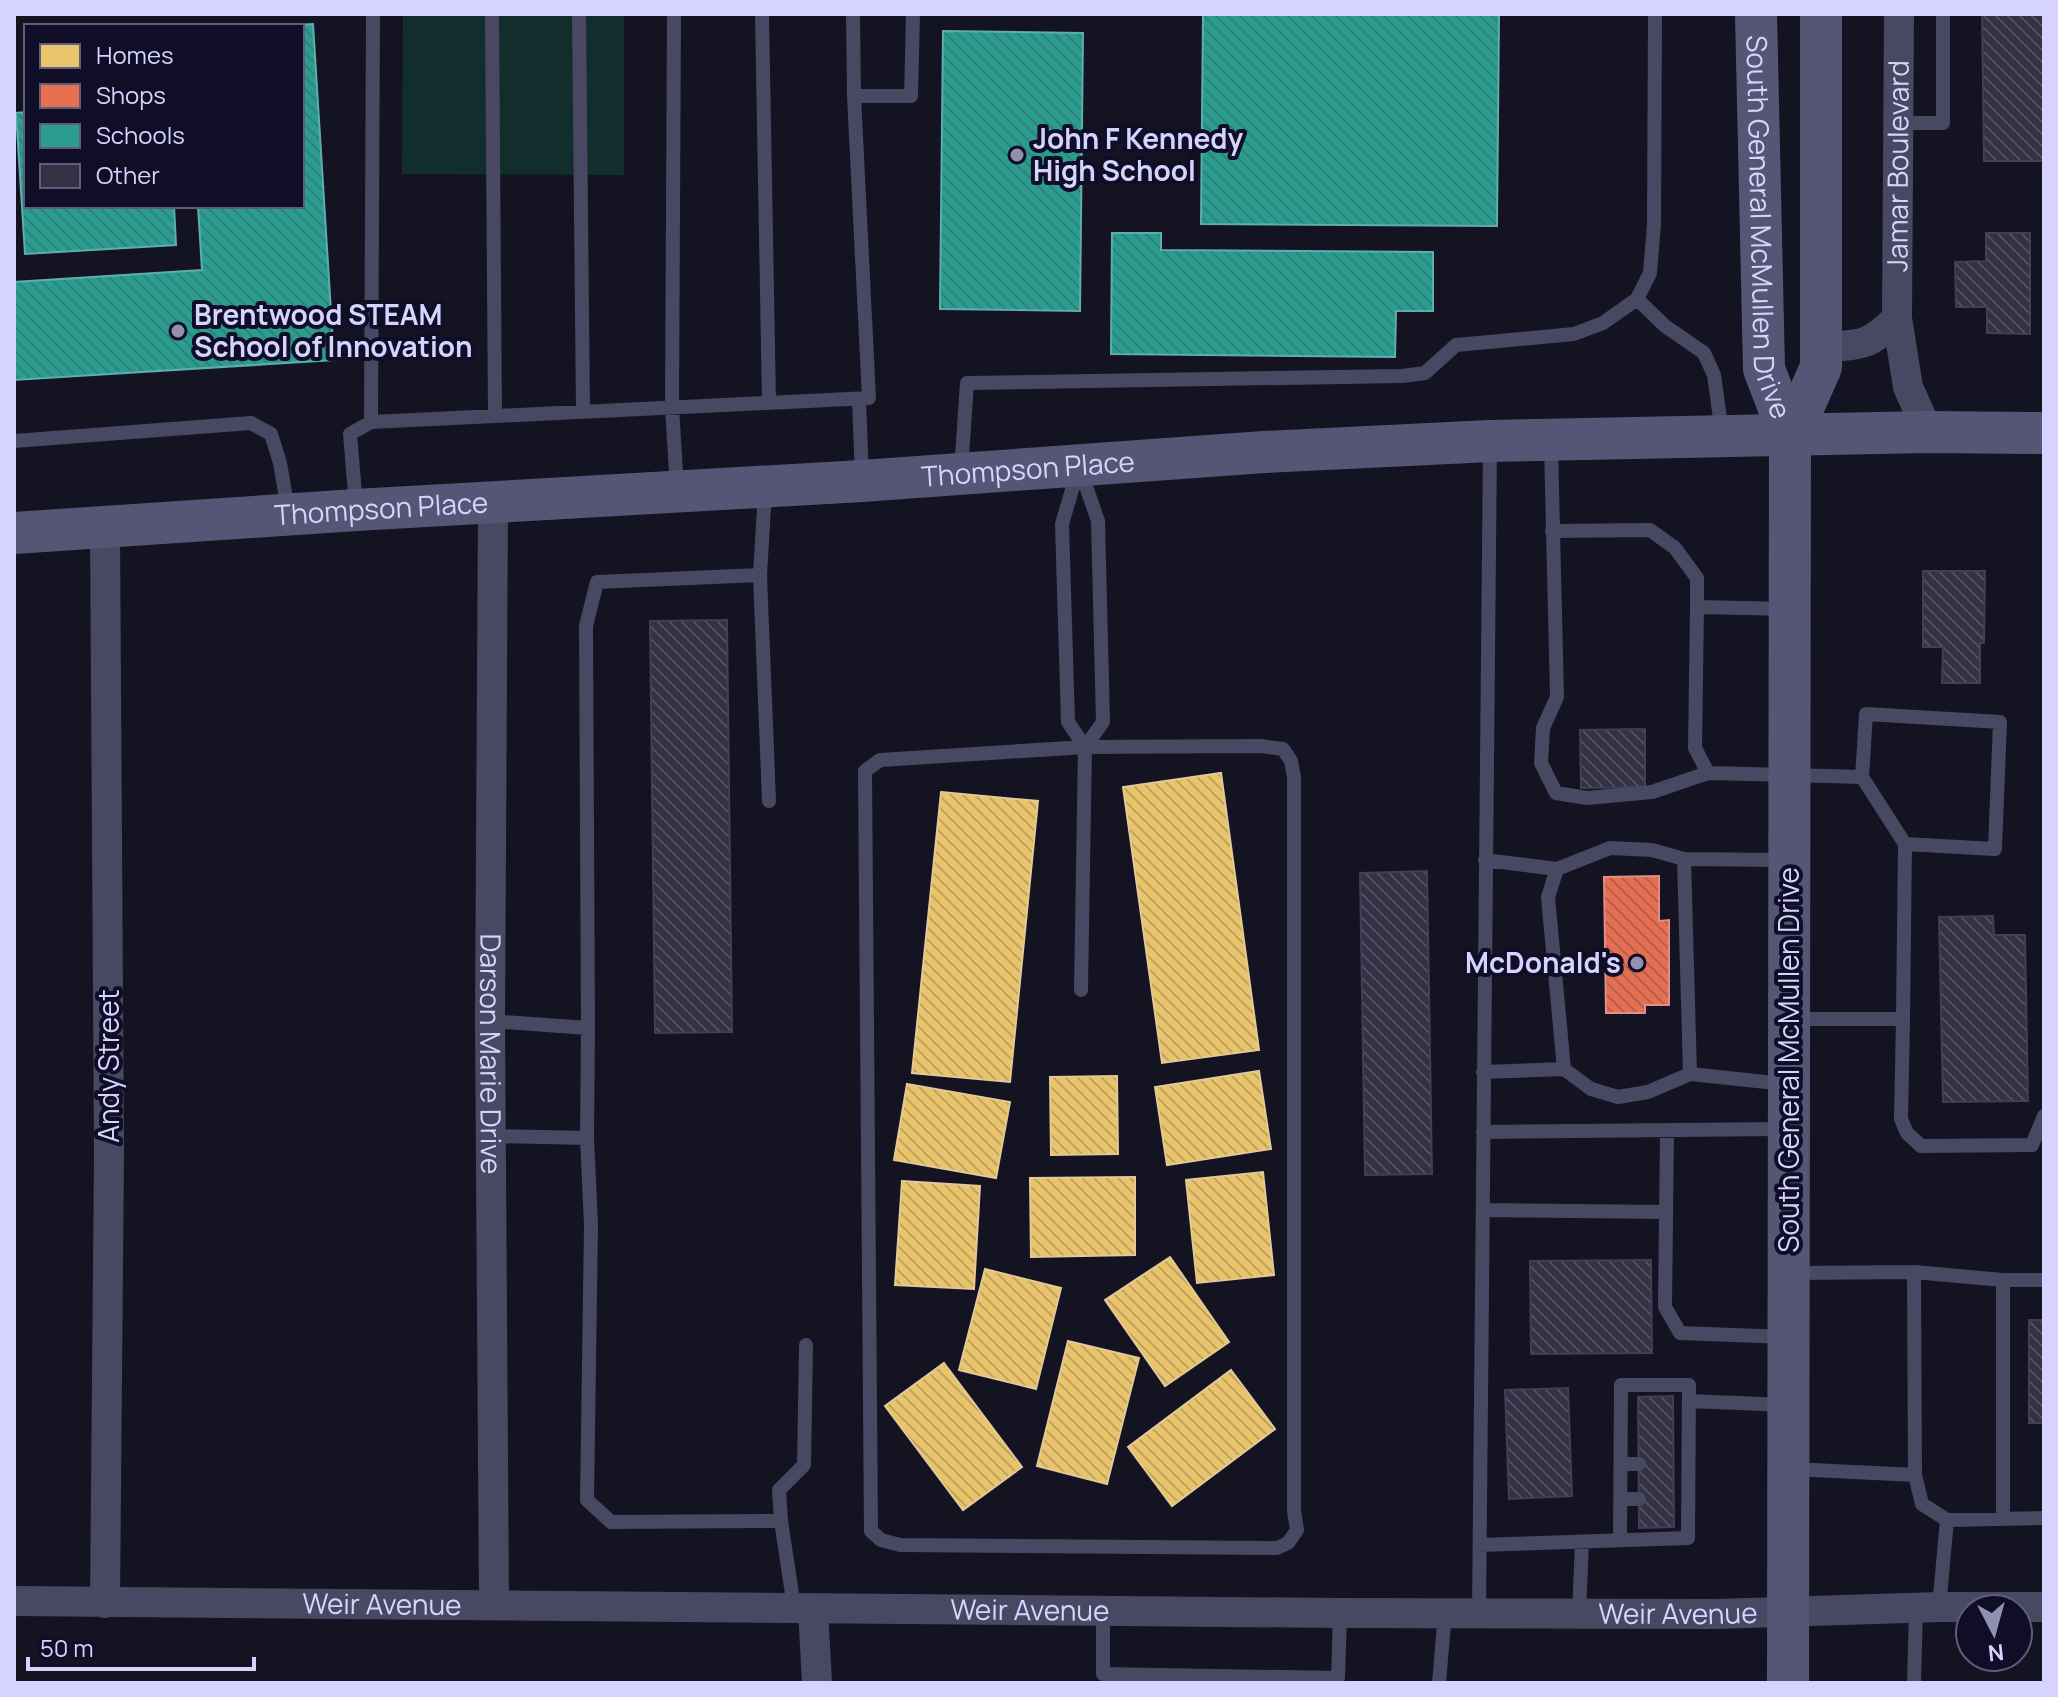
<svg xmlns="http://www.w3.org/2000/svg" width="2058" height="1697" font-family="Manrope,sans-serif">
<defs>
<pattern id="homes-back-hatch" width="6" height="6" patternUnits="userSpaceOnUse" patternTransform="scale(2)"><rect width="6" height="6" fill="#e9c46a"/><path d="M-1 5l2 2M0 0l6 6M5-1l2 2" fill="none" stroke="#bfa362"/></pattern>
<pattern id="shops-back-hatch" width="6" height="6" patternUnits="userSpaceOnUse" patternTransform="scale(2)"><rect width="6" height="6" fill="#e76f51"/><path d="M-1 5l2 2M0 0l6 6M5-1l2 2" fill="none" stroke="#b56150"/></pattern>
<pattern id="schools-back-hatch" width="6" height="6" patternUnits="userSpaceOnUse" patternTransform="scale(2)"><rect width="6" height="6" fill="#2a9d8f"/><path d="M-1 5l2 2M0 0l6 6M5-1l2 2" fill="none" stroke="#31817b"/></pattern>
<pattern id="building-back-hatch" width="6" height="6" patternUnits="userSpaceOnUse" patternTransform="scale(2)"><rect width="6" height="6" fill="#333144"/><path d="M-1 5l2 2M0 0l6 6M5-1l2 2" fill="none" stroke="#504e60"/></pattern>
</defs>
<rect width="100%" height="100%" fill="#141321"/>
<!-- pitch -->
<path fill="#112e2c" d="M403 14H624V175L402 174Z"/>
<!-- homes -->
<path fill="url(#homes-back-hatch)" stroke="#e3c997" stroke-width="2" d="M1221 773 1259 1050 1162 1063 1123 787Z
M941 792 1038 801 1010 1082 912 1073Z
M1259 1071 1271 1149 1167 1165 1155 1087Z
M1117 1076 1118 1154 1051 1155 1050 1077Z
M907 1084 1010 1102 996 1178 894 1160Z
M1263 1172 1274 1275 1197 1283 1186 1180Z
M1135 1177V1255L1031 1257 1030 1178Z
M902 1181 980 1186 974 1289 895 1285Z
M1170 1257 1229 1342 1165 1386 1105 1300Z
M985 1269 1061 1288 1036 1389 959 1370Z
M1068 1341 1139 1358 1107 1484 1037 1466Z
M944 1363 1022 1467 963 1510 885 1406Z
M1231 1370 1275 1429 1172 1506 1128 1447Z"/>
<!-- shops -->
<path fill="url(#shops-back-hatch)" stroke="#e28d85" stroke-width="2" d="M1659 876V921L1669 920V1005H1645V1013H1606L1604 877Z"/>
<!-- schools -->
<path fill="url(#schools-back-hatch)" stroke="#5eaeb1" stroke-width="2" d="M1203 14H1499L1497 226 1201 224Z
M313 24 334 360 14 380V282L202 270 198 206H302V26H276Z
M943 31 1083 33 1080 311 940 309Z
M26 112V206H174L176 245 25 254 16 113Z
M1112 233H1161V250L1433 252V311H1396L1395 357 1111 354Z"/>
<!-- building -->
<path fill="url(#building-back-hatch)" stroke="#413e56" stroke-width="2" d="M1982 14H2044V161H1984Z
M1986 233H2030V334L1987 333V307H1956L1955 262 1986 261Z
M1923 571H1985L1984 643H1980V683H1942L1943 647H1923Z
M727 620 732 1032 655 1033 650 621Z
M1645 729V787L1581 788 1580 730Z
M1427 871 1432 1174 1365 1175 1360 873Z
M1993 916 1994 935H2025L2028 1101 1943 1102 1939 917Z
M1651 1260 1652 1353 1531 1354 1530 1261Z
M2029 1320H2044V1423H2029Z
M1568 1388 1572 1496 1509 1499 1505 1390Z
M1673 1396 1674 1527 1639 1528 1638 1397Z"/>
<g fill="none" stroke-linecap="round" stroke-linejoin="round">
<!-- lane -->
<path stroke="#484862" stroke-width="14" d="M492 14 495 416
M579 14 583 412
M674 14 672 407 677 489
M762 14 769 403
M853 14 854 96H911L913 14
M1655 14 1654 225 1650 273 1637 299 1665 326 1704 353 1714 375 1722 433
M1900 123H1943V14
M859 399 862 477
M371 422 869 398 854 96
M14 441 251 423 271 434 280 463 288 510
M1551 445 1557 697 1543 728 1541 763 1556 793 1587 798 1652 792 1708 773 1862 777 1905 844 1903 1019H1791
M1079 466 1098 521 1103 722 1085 747 1068 722 1062 524Z
M961 471 967 383 1402 376 1425 373 1456 345 1574 334 1603 323 1637 299
M356 506 350 434 371 422 373 14
M1552 531 1650 530 1675 548 1697 578V607L1786 609
M760 575 769 801
M1697 607 1695 748 1708 773
M1261 746 1283 749 1291 761 1294 777V1511L1297 1530 1288 1543 1277 1548 900 1545 881 1540 871 1531 865 771 880 760 1085 747Z
M1862 777 1866 714 2000 722 1995 849 1905 844
M1684 859 1652 850 1610 848 1557 869 1548 897 1564 1069 1591 1089 1618 1097 1648 1092 1690 1074 1784 1084
M1485 860 1557 869
M1081 990 1085 747
M1903 1019 1901 1119 1907 1133 1921 1146 2032 1145 2044 1116
M490 1021 588 1028 586 626 597 582 760 575 765 491
M1483 1072 1564 1069
M1690 1074 1684 859 1785 860
M1667 1131 1665 1307 1680 1333 1784 1337
M1483 1132 1785 1129
M490 1136 587 1138 591 1225 587 1500 611 1522 781 1521 794 1607
M587 1138 588 1028
M1483 1210 1666 1212
M1914 1272 2003 1280V1518
M1793 1273 1914 1272 1915 1475
M2003 1280H2044
M1689 1401 1784 1405
M1621 1464H1639
M1792 1469 1915 1475 1922 1504 1947 1520 2044 1518
M1620 1499H1639
M781 1521 779 1490 804 1465 806 1345
M1480 1545 1688 1538 1689 1385H1621L1620 1540
M1939 1607 1947 1520
M1103 1612V1674L1338 1678 1340 1613
M1479 1612 1490 444
M1579 1614 1582 1542
M1439 1683 1445 1612
M1914 1683 1916 1609"/>
<!-- street -->
<g stroke="#484862" stroke-width="30">
<path id="s1" d="M1897 318 1899 14"/>
<path d="M1821 347C1860 345 1869 347 1897 318L1908 387 1928 432"/>
<path id="s2" d="M493 504 490 1021 494 1604"/>
<path id="s3" d="M14 1601 1340 1613 1714 1614 1939 1607H2044"/>
<path d="M105 1603 109 1153 105 529"/>
<path d="M813 1609 817 1683"/>
</g>
<!-- secondary -->
<g stroke="#555675" stroke-width="42">
<path id="s4" d="M1756 14 1764 369 1790 437 1788 1683"/>
<path d="M1790 437 1821 367V14"/>
<path id="s5" d="M14 533 356 510 862 481 1264 452 1490 441 1928 432 2044 433"/>
</g>
</g>
<!-- markers -->
<g fill="#9290b1" stroke="#100d27" stroke-width="3">
<circle cx="1017" cy="155" r="8"/>
<circle cx="178" cy="331" r="8"/>
<circle cx="1637" cy="963" r="8"/>
</g>
<g text-anchor="middle" stroke-width="8" stroke-linejoin="round" paint-order="stroke">
<!-- poi labels -->
<g font-size="28" font-weight="bold" fill="#d6d4ff" stroke="#100d27" text-anchor="start">
<text x="1033" y="149">John F Kennedy<tspan x="1033" dy="32">High School</tspan></text>
<text x="194" y="325">Brentwood STEAM<tspan x="194" dy="32">School of Innovation</tspan></text>
<text x="1621" y="973" text-anchor="end">McDonald's</text>
</g>
<!-- street labels -->
<g font-size="28" fill="#d6d4ff" stroke="#100d27">
<text dy="10" stroke="none"><textPath href="#s1" startOffset="152">Jamar Boulevard</textPath></text>
<text dy="10" stroke="none"><textPath href="#s4" startOffset="214">South General McMullen Drive</textPath></text>
<text dy="10" stroke="none"><textPath href="#s5" startOffset="1016">Thompson Place</textPath></text>
<text dy="10" stroke="none"><textPath href="#s5" startOffset="368">Thompson Place</textPath></text>
<text dy="10" stroke="none"><textPath href="#s2" startOffset="550">Darson Marie Drive</textPath></text>
<text transform="translate(1789 1060) rotate(-90)" y="10">South General McMullen Drive</text>
<text transform="translate(109 1066) rotate(-90)" y="10">Andy Street</text>
<text dy="10" stroke="none"><textPath href="#s3" startOffset="368">Weir Avenue</textPath></text>
<text dy="10" stroke="none"><textPath href="#s3" startOffset="1016">Weir Avenue</textPath></text>
<text dy="10" stroke="none"><textPath href="#s3" startOffset="1664">Weir Avenue</textPath></text>
</g>
</g>
<!-- border -->
<rect width="2058" height="1697" fill="none" stroke="#d6d4ff" stroke-width="32"/>
<!-- legend -->
<rect x="24" y="24" width="280" height="184" fill="#100d27" stroke="#5f5d7d" stroke-width="2"/>
<rect x="40" y="44" width="40" height="24" fill="#e9c46a" stroke="#5f5d7d" stroke-width="2"/>
<text x="96" y="64" font-size="24" fill="#d6d4ff">Homes</text>
<rect x="40" y="84" width="40" height="24" fill="#e76f51" stroke="#5f5d7d" stroke-width="2"/>
<text x="96" y="104" font-size="24" fill="#d6d4ff">Shops</text>
<rect x="40" y="124" width="40" height="24" fill="#2a9d8f" stroke="#5f5d7d" stroke-width="2"/>
<text x="96" y="144" font-size="24" fill="#d6d4ff">Schools</text>
<rect x="40" y="164" width="40" height="24" fill="#333144" stroke="#5f5d7d" stroke-width="2"/>
<text x="96" y="184" font-size="24" fill="#d6d4ff">Other</text>
<!-- north arrow -->
<g transform="translate(1994 1633) rotate(174)"><circle r="38" fill="#100d27" stroke="#5f5d7d" stroke-width="2"/>
<path d="M0-6L14 30L0 20L-14 30Z" fill="#9290b1"/>
<text y="-12" font-size="22" font-weight="bold" text-anchor="middle" fill="#d6d4ff">N</text>
</g>
<!-- scale -->
<path d="M28 1657v12h226v-12" fill="none" stroke="#d6d4ff" stroke-width="4"/>
<text x="40" y="1657" font-size="24" fill="#d6d4ff" stroke="#100d27" stroke-width="6" paint-order="stroke">50 m</text>
</svg>
